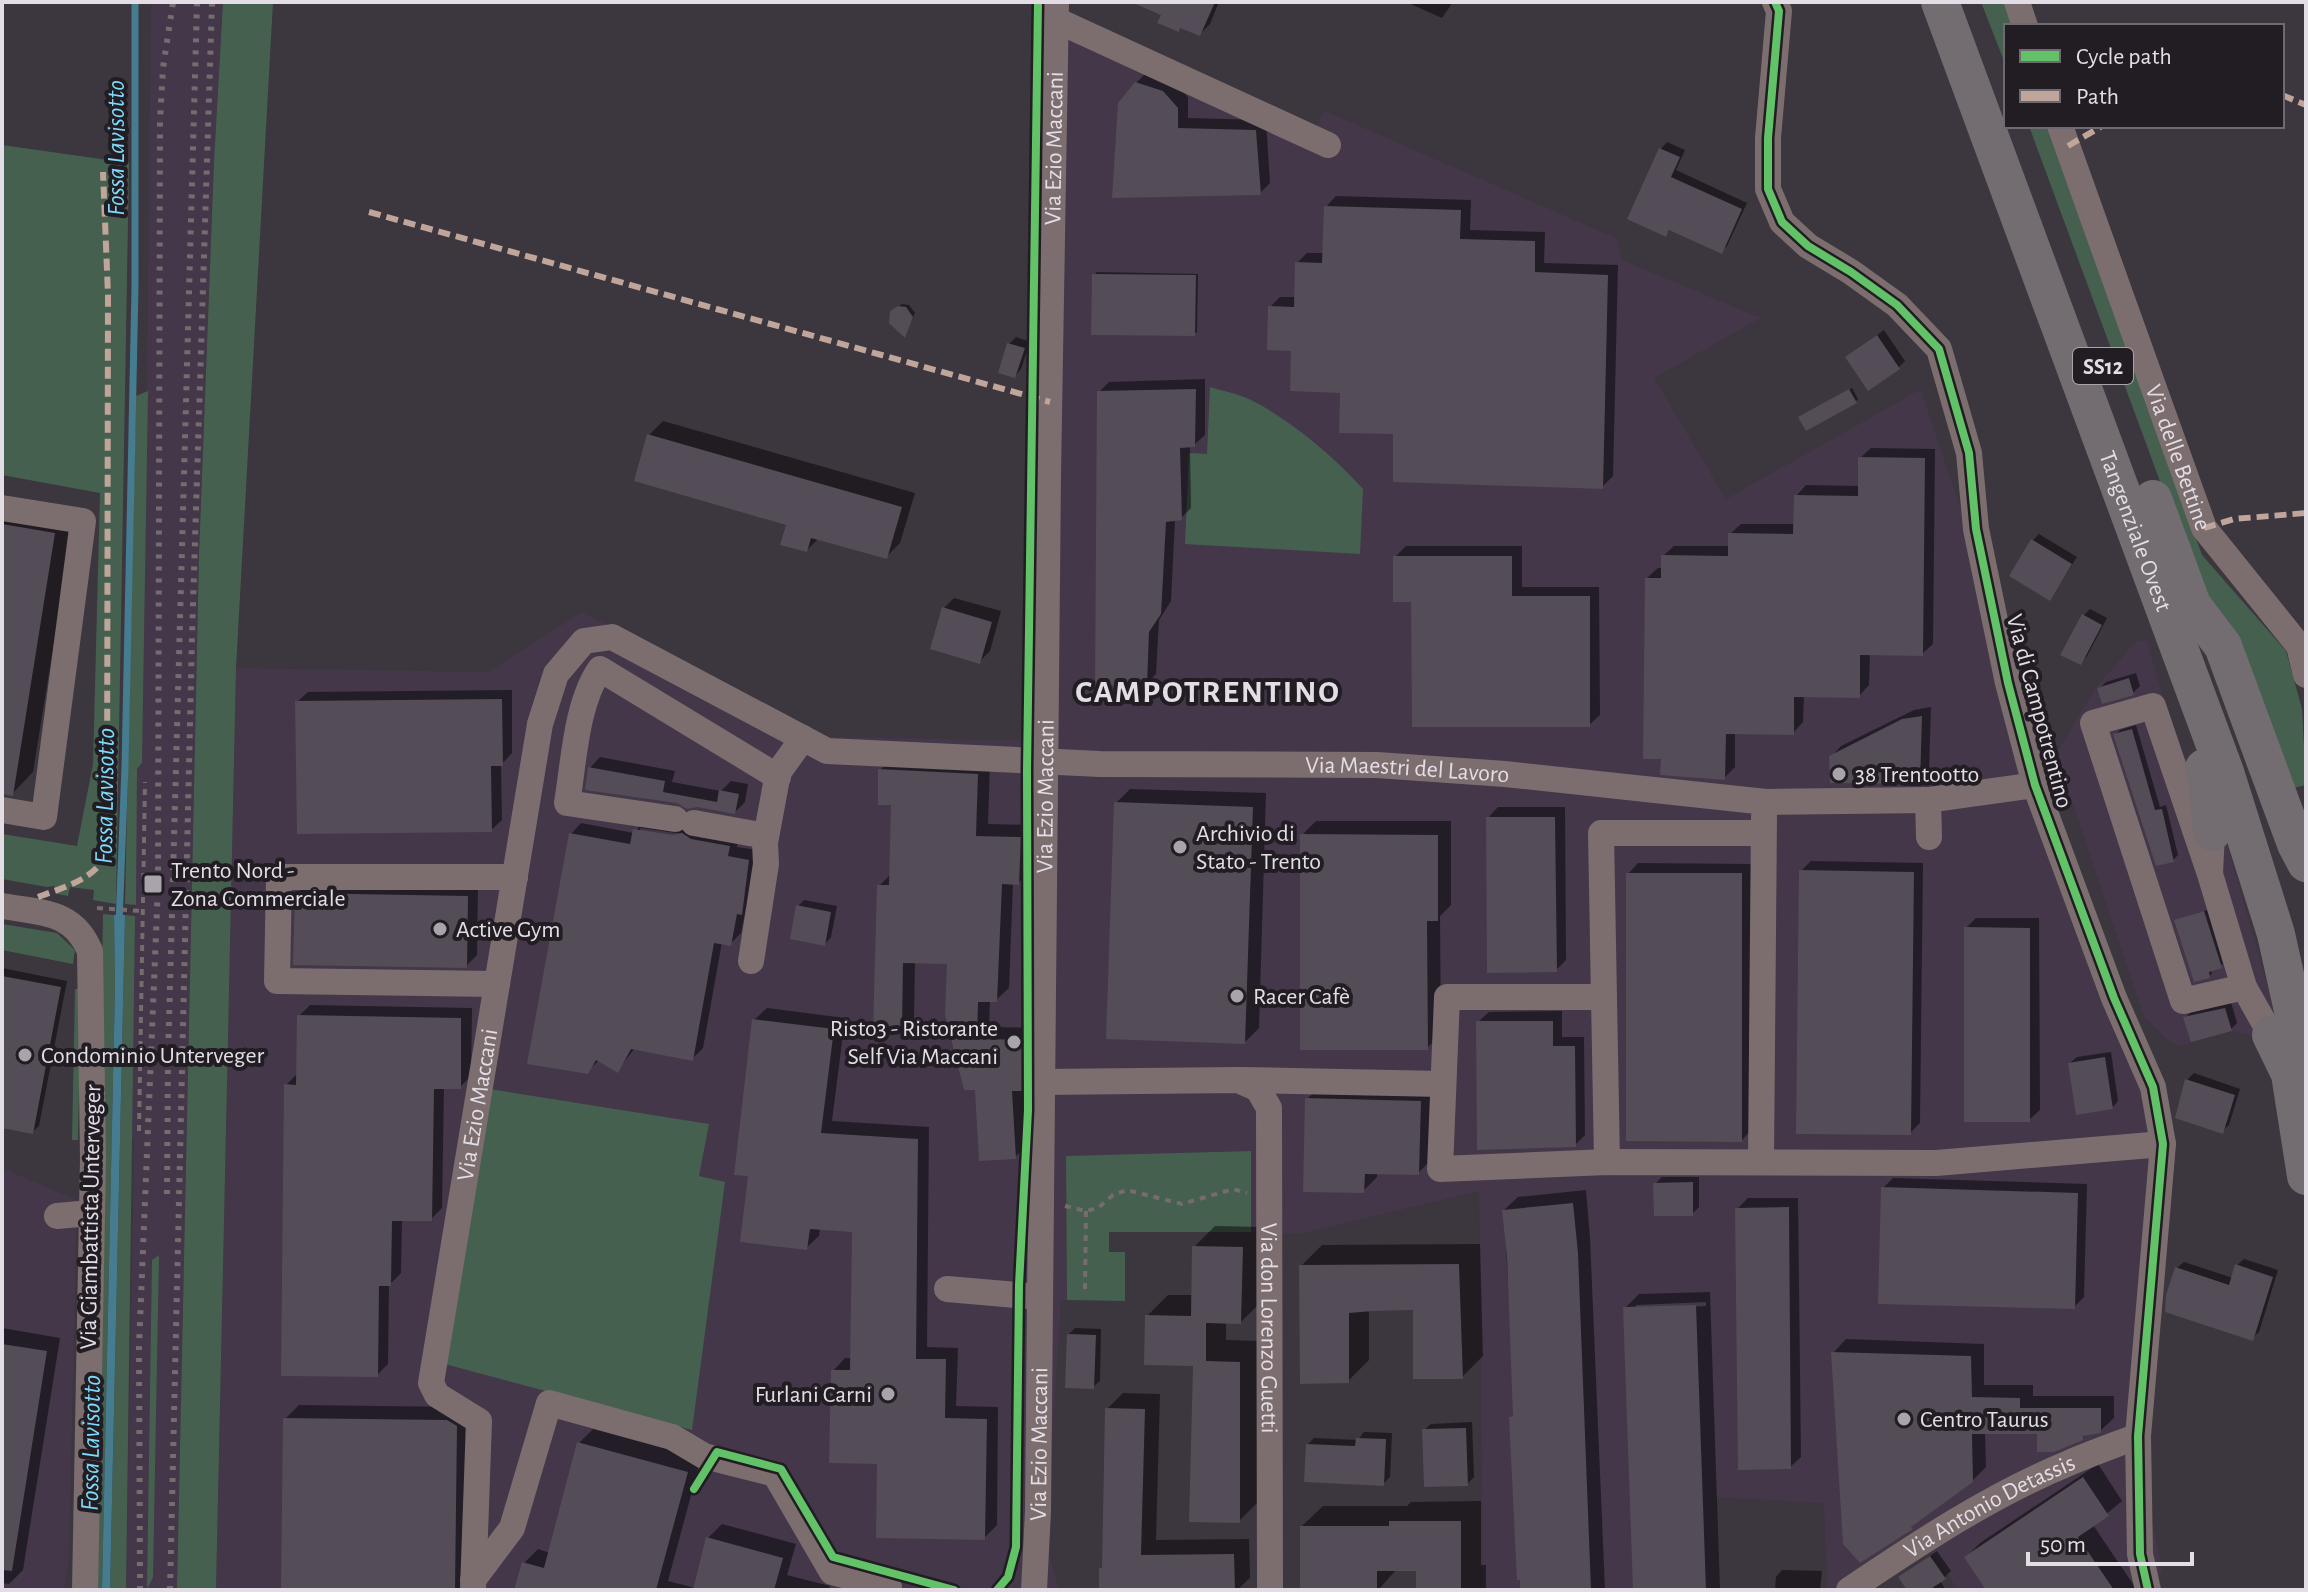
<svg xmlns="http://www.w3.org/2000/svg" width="2308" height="1592" font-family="'Alegreya Sans',sans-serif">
<rect width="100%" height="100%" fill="#3c363e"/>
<!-- built -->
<path fill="#433749" d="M151 2H223L214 162 199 555 177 1590H126L132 1266 134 1140 131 1137 137 769 142 762 144 647Z
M1032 2 1315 130 1323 110 1616 238 1622 260 1761 318 1654 378 1726 499 1921 389 2168 1141 2144 1487 2163 1571 2153 1590H1958L1920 1534 1839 1590H1827L1824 1503 1716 1497 1720 1590H1483L1479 1191 1299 1234 1251 1232V1151L1066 1156 1067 1300H1061L1046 1544 1058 1587 1062 1590H216L236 668 488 672 582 612 826 737 1021 740Z
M2147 640 2195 818 2223 830 2281 1032 2263 1038 2232 1031 2180 1046 2169 1041 2144 1017 2056 754 2094 690 2136 641Z
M2 1168 77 1200 69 1557 64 1590H2Z"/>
<!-- green -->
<path fill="#466050" d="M223 2H273L236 668 216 1590H177L199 555 214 162Z
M1981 2H2006L2014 26H2006V66Z
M2029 126H2046L2202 555 2286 651 2302 709 2306 785 2285 790 2196 579Z
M2 145 129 163 116 904 93 900 94 890 70 887 68 896 57 894 54 886 47 887 2 879V834L77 846 93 764 100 493 2 475Z
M1210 387C1223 391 1239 394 1251 400 1289 419 1335 457 1363 489L1360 554 1185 544 1189 453 1207 454Z
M148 391 142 763 137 769 136 905 125 904 136 396Z
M103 914 114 915 115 986 102 1590H92Z
M125 915 135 916 126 1590H110Z
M2 924 57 933 75 950 73 964 2 950Z
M75 989H81L78 1140H72Z
M490 1089 709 1124 699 1176 725 1182 692 1430 441 1363Z
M1251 1151V1232H1109V1252H1125V1301L1067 1300 1066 1156Z
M159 1255 153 1577 147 1589 152 1260Z"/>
<!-- water -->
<path fill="#457c8f" d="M114 915H125L110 1590H102L115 986Z"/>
<!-- shadow -->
<path fill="#0007" fill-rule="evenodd" d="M1152 2H1219L1210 24 1200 34 1163 14Z
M1406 2H1453L1442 18Z
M1147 72 1173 81 1188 97V118L1266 120 1270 183 1260 193 1114 196 1136 83Z
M1667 142 1685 150 1676 170 1747 203 1727 246 1721 252 1671 229 1665 235 1629 218 1661 149Z
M1336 196 1471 200 1470 230 1545 232 1544 263 1618 265 1613 476 1602 487 1395 432 1293 349 1270 307 1280 297H1296L1297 263 1307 253H1324L1326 207Z
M1097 272 1198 274 1197 332 1194 334 1094 275Z
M902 304 909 305 915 313 905 335 896 308Z
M1884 330 1905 361 1899 367 1847 357Z
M1016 337 1030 342 1021 369 1015 376 1009 344Z
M1205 379V435L1194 445 1190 446 1191 508 1181 518 1175 519 1171 601 1159 620 1156 674 1146 684 1099 392 1109 382Z
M1852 388 1858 399 1855 402 1803 415Z
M663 421 915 493 900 543 886 557 819 538 807 550 789 523 649 435Z
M1871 448 1935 449 1933 644 1922 654 1870 653 1869 685 1859 696 1804 695 1803 722 1793 733 1735 732V767L1724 778 1647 578 1658 568H1663V556L1674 546H1730V534L1741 524H1795L1796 496 1806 485 1860 486V458Z
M2 495 10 496 21 503 75 512 33 772 12 794 2 793Z
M2039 534 2077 557 2050 599 2033 540Z
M1406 546H1522V587H1599L1600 715 1589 725 1413 600 1395 557Z
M954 598 1001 611 990 651 979 662 944 608Z
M2090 609 2107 618 2087 656 2080 663 2084 615Z
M2136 673 2140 686 2133 693 2103 701 2099 689 2106 682Z
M512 690V753L501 765 502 820 491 830 297 702 308 692Z
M1931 707 1929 772 1919 782 1831 757 1841 746 1914 710Z
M2136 725 2160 807 2166 805 2178 855 2173 860 2116 734 2120 730Z
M600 757 675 771 672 782 721 791 731 781 748 784 745 802 735 812 697 805 590 768Z
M893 758 990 762 988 824 1033 825 1031 870 1018 883H1013L1009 988 996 1000H990L989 1027 1037 1028 1036 1076 1024 1088 1028 1144 1015 1157 977 1088 949 962 915 961 914 1018 901 1030 879 886 891 874 893 803 880 770Z
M1130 789 1266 793 1259 1028 1245 1042 1116 803Z
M1498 807H1565L1566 960 1556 970 1488 818Z
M645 820 739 836 737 847 758 850 752 902 746 908 741 933 731 943 722 942 703 1048 692 1059 635 1048 617 1071 599 1060 587 1072 571 834 581 823 634 833ZM640 828 683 834 682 838 640 832Z
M1316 821H1451V905L1440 916 1441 1034 1427 1048 1302 835Z
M1811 861 1923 863 1920 1123 1910 1133 1801 871Z
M1638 863 1752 864V1129L1742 1140 1628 874Z
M307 883 478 886 477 955 466 966 297 894Z
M804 900 837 906 831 937 825 944 798 906Z
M2207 910 2223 964 2211 969 2212 974 2209 976 2176 920Z
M1976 918H2039L2040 1110 2029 1120 1966 928Z
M2 968 67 981 39 1126 32 1132 2 1126Z
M2231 1002 2237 1023 2231 1029 2186 1017 2192 1011Z
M310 1005 472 1008 471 1076 460 1087H444L442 1208 431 1219H402L401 1273 389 1285 388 1364 377 1375 286 1085 298 1073 299 1016Z
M767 1008 845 1018 832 1121 929 1127 927 1347 958 1348 956 1406 998 1407 997 1525 984 1538 879 1462 833 1371 845 1358H852L854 1230 820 1228 819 1236 806 1248 750 1175 754 1020Z
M1562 1011V1037H1584L1585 1135 1575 1145 1478 1022 1489 1012Z
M2111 1052 2118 1101 2112 1108 2070 1063 2077 1057Z
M2194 1073 2240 1089 2229 1125 2222 1131 2187 1080Z
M1321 1085 1434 1088 1432 1159 1418 1173 1377 1172V1177L1363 1191 1307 1099Z
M1662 1177H1699V1207L1692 1214 1655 1184Z
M1893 1178 2087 1184 2084 1297 2074 1307 1883 1188Z
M1586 1190 1590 1238 1605 1590H1522L1511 1417 1515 1414 1504 1210 1518 1197Z
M1748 1198H1798L1801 1457 1790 1467 1737 1209Z
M1215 1226 1263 1227 1262 1301 1241 1322H1226V1340L1261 1341 1260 1500 1239 1521 1195 1364 1147 1316 1168 1295H1193L1194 1247Z
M1480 1244 1483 1356 1462 1377 1415 1308 1369 1310V1360L1348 1381 1301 1266 1322 1245Z
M2244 1259 2278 1270 2259 1332 2252 1338 2177 1268 2184 1262 2233 1278 2237 1265Z
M1710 1292 1720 1590H1635L1625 1308 1639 1294ZM1706 1302V1306L1636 1309V1305Z
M2 1328 60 1338 23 1570 9 1584 2 1583Z
M1075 1328 1101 1329 1100 1381 1093 1387 1069 1334Z
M1846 1339 1984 1344V1385H2033V1396H2114V1418L2100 1431 2087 1433 2082 1438 2039 1432H1985L1986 1467 1972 1481 1923 1515 1911 1527 1860 1561 1833 1353Z
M1123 1393 1160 1394 1156 1540 1249 1539 1250 1578 1237 1590H1101V1569L1104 1565 1107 1409Z
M299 1405 461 1407 470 1412 468 1590H283L285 1419Z
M1472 1422 1474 1477 1467 1484 1424 1430 1431 1424Z
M593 1429 701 1458 668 1581 695 1588 708 1538 722 1524 796 1544 787 1575 830 1586 829 1590H516L524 1563 538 1549 550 1553 579 1443Z
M1364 1432 1392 1433 1390 1477 1383 1484 1308 1444 1314 1438 1358 1440Z
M2098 1464 2122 1501 2093 1525 2137 1590H1989L1966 1557 1980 1543Z
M1481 1501V1565H1486V1590H1418V1569H1397L1378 1590H1302V1526L1323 1506H1407L1411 1502Z
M1937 1551 1951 1571 1940 1581 1946 1590H1909L1901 1577Z
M1782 1570 1822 1571 1820 1590H1775L1776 1577Z"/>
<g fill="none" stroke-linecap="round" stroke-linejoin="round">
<!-- stream -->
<path stroke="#457c8f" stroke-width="7" d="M119 924 125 766 135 287V2"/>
</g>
<!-- building -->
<path fill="#544c57" d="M1131 2H1215L1200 36 1180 28 1179 32 1157 23 1161 15Z
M1135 82 1163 91 1178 108V128L1256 130 1261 195 1112 198 1118 103Z
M1659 148 1680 157 1671 177 1742 209 1722 254 1669 230 1666 237 1627 219Z
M1324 206 1461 210 1460 239 1535 241V272L1608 275 1603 489 1393 482V434L1339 433 1340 393 1290 391 1291 351 1267 350 1268 306 1294 307 1295 262 1322 263Z
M1092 274 1196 275 1195 336 1091 335Z
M898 306 906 307 913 317 905 338 889 323 890 311Z
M1877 335 1900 369 1868 391 1845 357Z
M1007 343 1025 348 1015 378 998 373Z
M1196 389 1195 447 1180 448 1182 520 1166 522 1161 614 1149 632 1147 686 1095 685 1097 391Z
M1849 389 1857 403 1806 431 1798 417Z
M647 434 902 507 887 559 811 538 807 552 780 545 786 525 634 481Z
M1858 457 1925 458 1923 656 1860 655V698L1794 697V735L1726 734 1725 780 1660 775 1661 759H1643L1645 578H1661V555L1728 556V533L1793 534 1794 495 1858 496Z
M2 524 55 533 13 796 2 794Z
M2031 539 2072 564 2050 601 2009 576Z
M1393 556H1512V596H1590V727H1412L1411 602H1393Z
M942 607 992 622 980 664 930 649Z
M2082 614 2102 625 2081 665 2060 655Z
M2129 678 2134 695 2102 704 2097 688Z
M502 699 503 766H491L492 832 297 834 295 701Z
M1922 716 1920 784 1830 783 1829 756 1902 719Z
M2132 729 2155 810 2162 809 2174 862 2156 866 2113 734Z
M588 767 665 781 663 792 717 802 719 790 739 794 735 814 697 807 687 809 677 803 585 790Z
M878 769 978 774 976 836 1021 837 1019 885 1002 884 997 1002H978L977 1039 1025 1040 1024 1091H1012L1016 1159 979 1161 975 1090H964L945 1015 947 964 903 963 902 1032H873L877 885H889L891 805H878Z
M1114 802 1253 807 1245 1044 1106 1039Z
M1486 817H1555L1557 972 1487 973Z
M633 829 673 835 682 833 691 839 730 846 728 856 749 860 742 915 737 914 731 946 714 943 693 1061 631 1049 618 1073 596 1060 588 1074 527 1064 569 833 630 844Z
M1300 834 1438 835V921H1427L1428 1050H1300Z
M1799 870 1914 872 1911 1135 1796 1134Z
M1626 873H1742V1142L1626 1141Z
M295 893 468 896 467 968 293 965Z
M796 905 831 912 825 946 790 939Z
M2204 911 2222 968 2209 972 2210 978 2194 982 2174 920Z
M1964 927 2030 928V1122H1964Z
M2 976 61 987 33 1134 2 1128Z
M2225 1008 2232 1031 2191 1042 2183 1017Z
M297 1015 461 1018V1089H434L432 1221H392L391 1286H379L378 1377 281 1376 284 1084 296 1085Z
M752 1019 834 1029 821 1133 918 1139 916 1359H946L945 1418 987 1419 985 1540 876 1538 877 1464 829 1463 831 1370H850L852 1232 810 1229 807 1250 740 1242 748 1176 734 1175Z
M1476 1021H1553V1046H1575L1576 1147 1477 1150Z
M2105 1057 2113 1109 2076 1115 2068 1063Z
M2185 1079 2235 1095 2223 1134 2175 1118Z
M1305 1098 1421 1101 1419 1175 1365 1174 1364 1193 1303 1192Z
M1693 1182V1216H1654L1653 1183Z
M1881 1187 2078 1193 2075 1309 1878 1304Z
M1573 1203 1578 1253 1591 1590H1520V1580H1517L1509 1417 1513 1416 1507 1257 1502 1210Z
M1789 1207 1791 1469 1738 1470 1735 1208Z
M1192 1246 1243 1247 1241 1324 1206 1323V1361L1240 1362V1523L1189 1522 1193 1366 1144 1365 1145 1315 1191 1316Z
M1459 1264 1463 1379H1413V1310L1373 1311 1349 1313V1383L1300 1384 1299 1265Z
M2235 1264 2273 1277 2253 1341 2165 1312 2166 1295 2175 1267 2229 1285Z
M1696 1305 1706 1590H1633L1623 1307Z
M1067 1334 1096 1335 1094 1389 1065 1388Z
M2 1344 47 1351 12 1571 2 1570Z
M1831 1352 1971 1356 1972 1397 2020 1398V1408H2101V1433L2083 1436V1440L2054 1452H2037V1434H1972L1973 1482 1911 1527 1913 1529 1860 1563 1843 1544Z
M1105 1408 1145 1409 1141 1555 1234 1554 1235 1590H1099V1568H1102Z
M283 1418 447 1420 457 1426 455 1590H281Z
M1466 1428 1468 1486 1424 1487 1422 1429Z
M1356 1438 1386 1439 1384 1486 1304 1482 1306 1444 1355 1446Z
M577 1442 688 1472 656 1590H514L522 1562 544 1568Z
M2083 1477 2109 1516 2078 1537 2114 1590H1986L1964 1557Z
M1389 1521H1461V1590H1416V1571H1377V1590H1300V1526H1389Z
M706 1537 783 1558 774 1590H693Z
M1930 1556 1946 1579 1929 1590H1907L1898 1577Z"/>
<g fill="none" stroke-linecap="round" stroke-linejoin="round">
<!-- path -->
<path stroke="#766c6e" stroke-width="4" stroke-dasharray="6 6" stroke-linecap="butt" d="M97 908 142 911
M139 1131 145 782
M1065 1206 1086 1211 1098 1208 1113 1195 1127 1190 1182 1204 1233 1189 1247 1193
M1085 1289 1086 1211"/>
<!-- minor -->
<g stroke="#7c6e6e" stroke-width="26">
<path d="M1775 2 1779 11 1768 138V189L1782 222 1808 246 1851 272 1897 305 1939 349 1969 453 1976 529 2008 683 2035 785 2114 998 2153 1087 2163 1144 2138 1436 2140 1554 2148 1590"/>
<path d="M2017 2 2025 26"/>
<path d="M1056 20 1328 145"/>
<path id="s1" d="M2060 126 2204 528 2299 646 2306 675"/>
<path d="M2 508 83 521 44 817 2 810"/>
<path d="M1928 800 1929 837"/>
<path d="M675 819 567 803C574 761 576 704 600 669L778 777"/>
<path d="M694 823 766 836"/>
<path d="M2210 874 2153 706 2093 723 2183 1001 2244 987 2210 874 2212 832"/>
<path d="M2 906C41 913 73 910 90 951L93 1159 85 1590"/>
<path d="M751 961 766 864 765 843 778 773 803 738"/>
<path d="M497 984 277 981 279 877H515"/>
<path d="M2244 987 2271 1035"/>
<path d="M1604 997H1447L1440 1169 1607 1162 1936 1163 2163 1144"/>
<path d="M1242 1080 1443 1084"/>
<path id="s2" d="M1042 1082 1238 1080 1258 1089 1269 1108 1270 1590"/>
<path d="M1761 1161 1764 817"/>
<path d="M1607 1162 1601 833H1762"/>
<path d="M57 1216 91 1213"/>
<path d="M947 1289 1040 1297"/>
<path d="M473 1580 512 1528 549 1403 672 1437 704 1456 775 1474 832 1572 889 1587 888 1590"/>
<path id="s3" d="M473 1590 479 1421 437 1395 431 1383 540 724 556 674 584 641 612 637 827 751 1100 764 1377 765 1505 774 1766 802 1928 800 2035 785"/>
<path id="s4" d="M1034 1590 1038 1511 1048 474 1056 2"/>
<path id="s5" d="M1849 1590C1919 1543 1991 1495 2069 1463 2092 1453 2115 1445 2138 1436"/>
</g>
<!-- highway -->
<g stroke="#736c70" stroke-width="38">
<path id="s6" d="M1940 2 2225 772 2276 934 2306 1069"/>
<path d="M2153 499 2194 610"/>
<path d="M2192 605 2223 646 2296 844 2306 863"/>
<path d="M2204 768 2207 777 2212 832"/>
<path d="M2271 1035 2290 1074 2306 1176"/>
</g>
<!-- rail -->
<path stroke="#756c70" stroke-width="6" stroke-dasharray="4 8" stroke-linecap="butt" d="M167 1194 168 1057 197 2
M140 1590 139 1347 158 885 160 121 163 68 173 2
M170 1590 192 636 212 2"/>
<!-- quiet -->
<path stroke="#c0a59a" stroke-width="6" stroke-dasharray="12 6" stroke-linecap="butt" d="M2282 95 2306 105
M2068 146 2102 126
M369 212 1050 402
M2204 528 2234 519 2306 513
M38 897C59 889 93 880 104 858 107 851 106 840 107 832L108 295 103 172"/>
<defs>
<path id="cycleway" d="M1775 2 1779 11 1768 138V189L1782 222 1808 246 1851 272 1897 305 1939 349 1969 453 1976 529 2008 683 2035 785 2114 998 2153 1087 2163 1144 2138 1436 2140 1554 2148 1590
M694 1489 717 1452 781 1469 833 1557 954 1590
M997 1590 1008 1577 1016 1547 1019 1285 1028 1110 1027 770 1038 2"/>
</defs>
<!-- cycleway casing -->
<use href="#cycleway" stroke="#211d23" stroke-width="13"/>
<!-- cycleway -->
<use href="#cycleway" stroke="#61c268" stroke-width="8"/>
</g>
<!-- markers -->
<g fill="#a9a3ab" stroke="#211d23" stroke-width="3">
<circle cx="1839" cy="774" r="8"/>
<circle cx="1180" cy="847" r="8"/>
<rect x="143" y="874" width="20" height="20" rx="4"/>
<circle cx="440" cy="929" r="8"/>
<circle cx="1237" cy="996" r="8"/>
<circle cx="1014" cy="1042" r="8"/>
<circle cx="25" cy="1055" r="8"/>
<circle cx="888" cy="1394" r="8"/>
<circle cx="1904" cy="1419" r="8"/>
</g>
<g text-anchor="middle" stroke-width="8" stroke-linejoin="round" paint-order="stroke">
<!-- shield labels -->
<rect fill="#211d23" stroke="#a9a3ac" stroke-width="2" x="2073" y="348" width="60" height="36" rx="6"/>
<g font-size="22" font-weight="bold" fill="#e3dde6">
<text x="2103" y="374">SS12</text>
</g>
<!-- street labels -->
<g font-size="24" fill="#e3dde6" stroke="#211d23">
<text dy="8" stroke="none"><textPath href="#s4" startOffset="1442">Via Ezio Maccani</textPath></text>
<text dy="8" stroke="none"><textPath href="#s1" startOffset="352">Via delle Bettine</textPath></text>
<text dy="8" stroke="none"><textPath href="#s6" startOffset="564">Tangenziale Ovest</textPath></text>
<text transform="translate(2040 711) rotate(75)" y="8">Via di Campotrentino</text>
<text dy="8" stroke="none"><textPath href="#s3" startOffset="1848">Via Maestri del Lavoro</textPath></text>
<text dy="8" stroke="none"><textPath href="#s4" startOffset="794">Via Ezio Maccani</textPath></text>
<text dy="8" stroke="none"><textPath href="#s3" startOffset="514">Via Ezio Maccani</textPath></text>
<text transform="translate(90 1217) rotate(-89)" y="8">Via Giambattista Unterveger</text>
<text dy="8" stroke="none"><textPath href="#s2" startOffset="460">Via don Lorenzo Guetti</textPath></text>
<text dy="8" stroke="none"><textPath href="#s4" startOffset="146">Via Ezio Maccani</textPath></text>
<text dy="8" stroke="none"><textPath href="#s5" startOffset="164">Via Antonio Detassis</textPath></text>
</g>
<!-- poi labels -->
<g font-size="24" fill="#e3dde6" stroke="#211d23" text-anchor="start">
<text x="1855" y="782">38 Trentootto</text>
<text x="1196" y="841">Archivio di<tspan x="1196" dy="28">Stato - Trento</tspan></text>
<text x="171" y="878">Trento Nord -<tspan x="171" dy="28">Zona Commerciale</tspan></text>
<text x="456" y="937">Active Gym</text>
<text x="1253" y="1004">Racer Cafè</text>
<text x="998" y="1036" text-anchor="end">Risto3 - Ristorante<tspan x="998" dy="28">Self Via Maccani</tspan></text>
<text x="41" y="1063">Condominio Unterveger</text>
<text x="872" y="1402" text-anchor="end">Furlani Carni</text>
<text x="1920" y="1427">Centro Taurus</text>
</g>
<!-- water labels -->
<g font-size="26" font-style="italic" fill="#7cdafa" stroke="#211d23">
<text transform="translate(115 148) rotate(-90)" y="9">Fossa Lavisotto</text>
<text transform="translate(104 796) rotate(-89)" y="9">Fossa Lavisotto</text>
<text transform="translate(90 1443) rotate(-89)" y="9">Fossa Lavisotto</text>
</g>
<!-- district labels -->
<g font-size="32" font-weight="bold" letter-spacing="2" fill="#e3dde6" stroke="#211d23">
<text x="1208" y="702">CAMPOTRENTINO</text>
</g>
</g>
<!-- border -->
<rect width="2308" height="1592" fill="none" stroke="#e3dde6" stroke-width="8"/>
<!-- legend -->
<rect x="2004" y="24" width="280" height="104" fill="#211d23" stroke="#6f6a71" stroke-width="2"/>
<rect x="2020" y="50" width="40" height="12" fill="#61c268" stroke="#6f6a71" stroke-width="2"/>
<text x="2076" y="64" font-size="24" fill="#e3dde6">Cycle path</text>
<rect x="2020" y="90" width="40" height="12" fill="#c0a59a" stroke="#6f6a71" stroke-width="2"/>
<text x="2076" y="104" font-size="24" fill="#e3dde6">Path</text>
<!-- scale -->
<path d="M2028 1552v12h164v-12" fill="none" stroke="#e3dde6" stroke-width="4"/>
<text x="2040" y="1552" font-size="24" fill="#e3dde6" stroke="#211d23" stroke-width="6" paint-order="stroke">50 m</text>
</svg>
